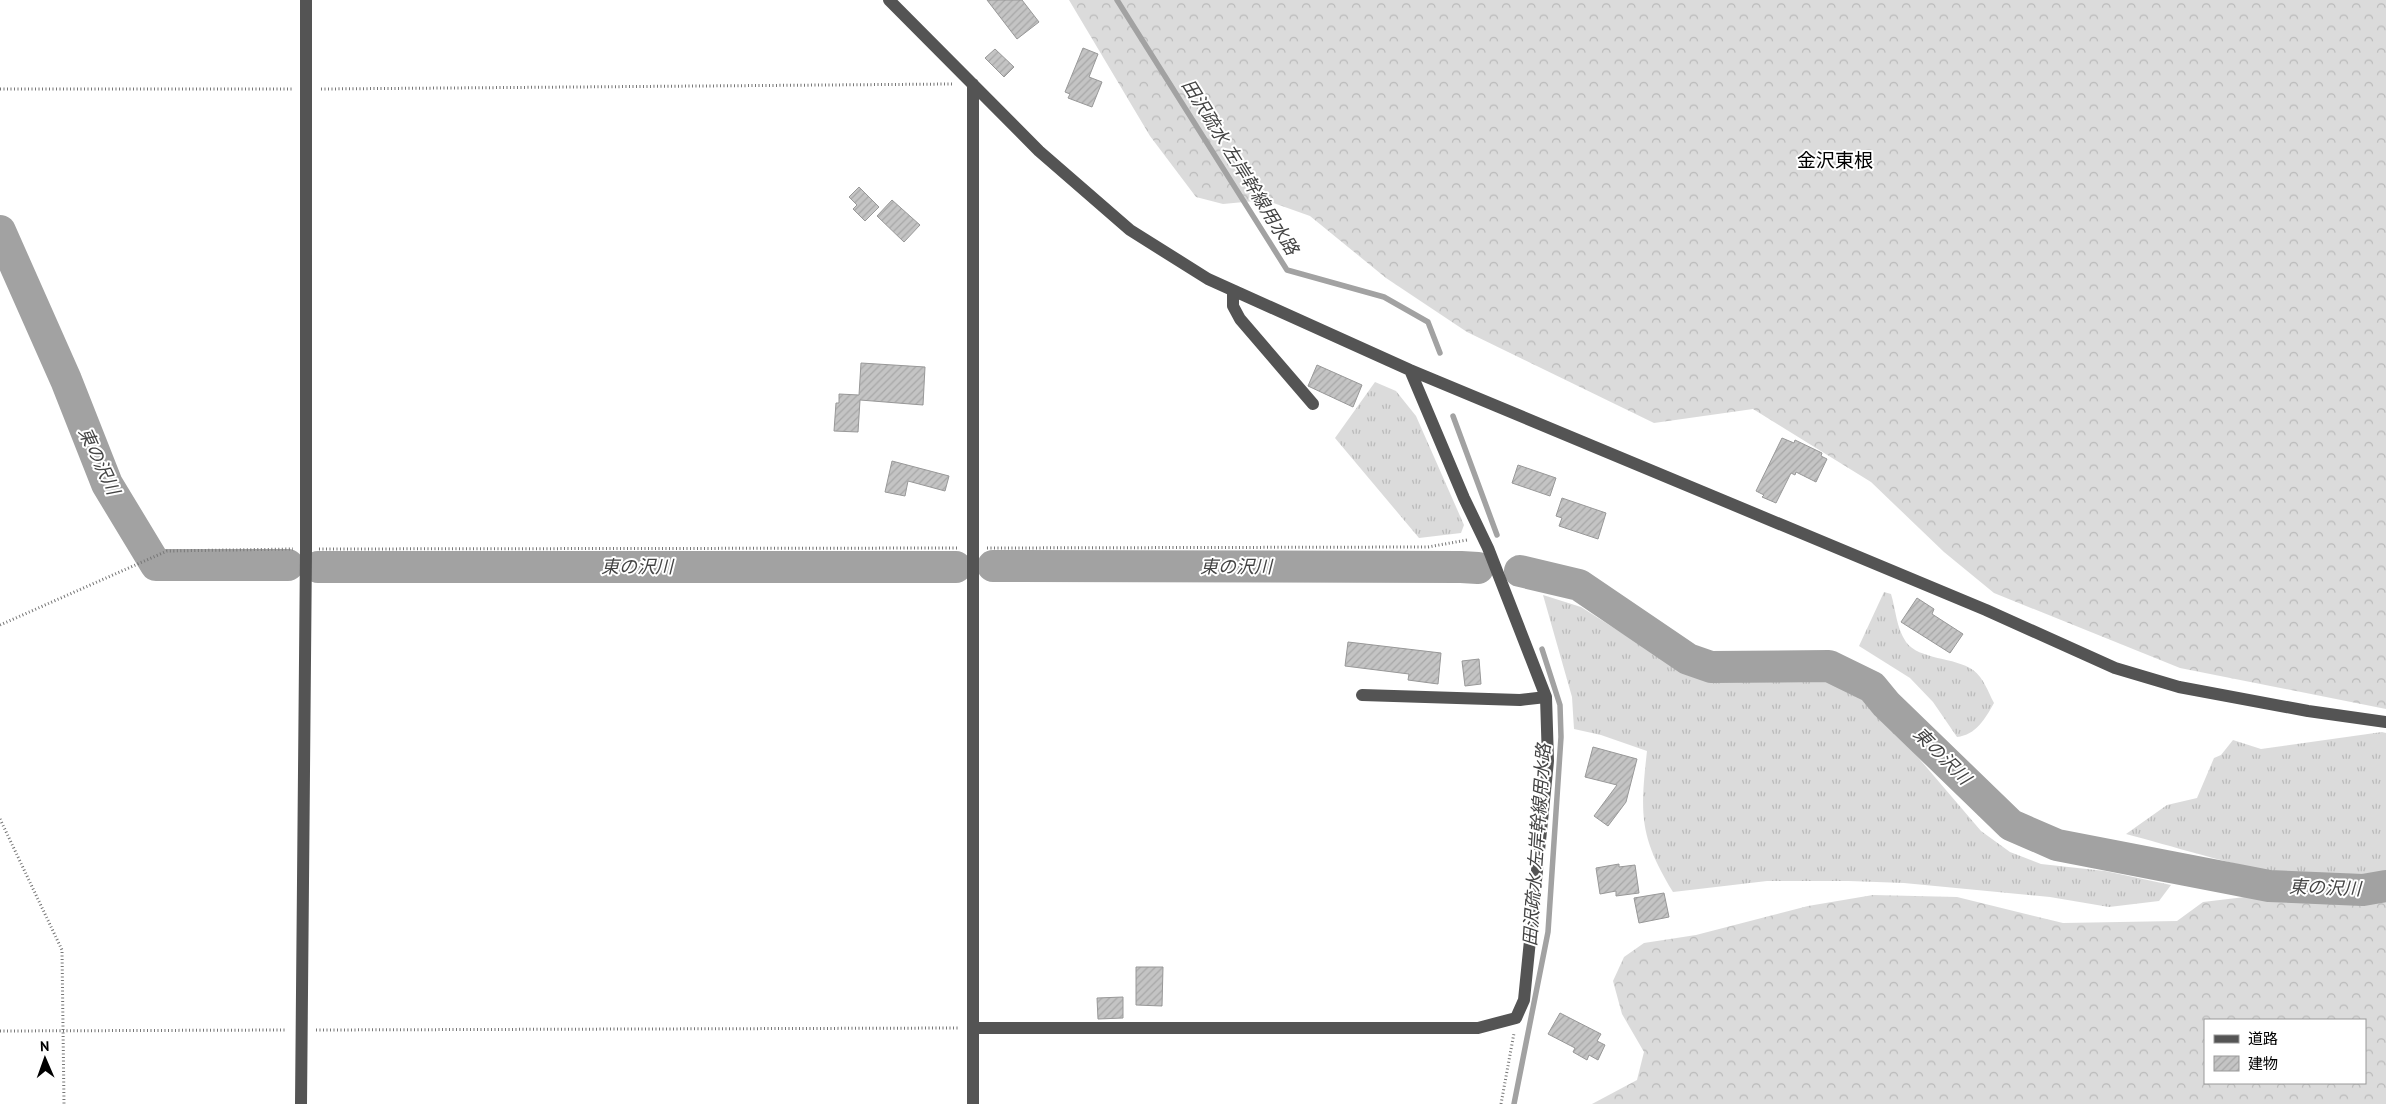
<svg xmlns="http://www.w3.org/2000/svg" width="2386" height="1104" font-family="'PT Sans','Noto Sans JP',sans-serif">
<defs>
<pattern id="grass-tufts" width="24" height="20" patternUnits="userSpaceOnUse" patternTransform="scale(1.25)"><rect width="24" height="20" fill="#dbdbdb"/><path d="M3 7l-1-3M5 7V3M7 7l1-3M15 17l-1-3M17 17v-4M19 17l1-3" fill="none" stroke="#bababa"/></pattern>
<pattern id="forest-crowns" width="20" height="18" patternUnits="userSpaceOnUse" patternTransform="scale(1.25)"><rect width="20" height="18" fill="#dbdbdb"/><path d="M2 6a3 3 0 1 1 6 0M12 15a3 3 0 1 1 6 0" fill="none" stroke="#bababa"/></pattern>
<pattern id="building-hatch" width="6" height="6" patternUnits="userSpaceOnUse" patternTransform="scale(1.25)"><rect width="6" height="6" fill="#c4c4c4"/><path d="M-1 1l2-2M0 6l6-6M5 7l2-2" fill="none" stroke="#a7a7a7"/></pattern>
</defs>
<rect width="100%" height="100%" fill="#fff"/>
<!-- grass -->
<path fill="url(#grass-tufts)" d="M1375 382 1396 391 1416 416 1464 525 1461 533 1419 538 1335 438Z
M1884 592 1891 594C1896 610 1896 627 1906 642 1919 660 1955 657 1973 670 1984 678 1988 692 1994 703 1985 719 1976 735 1957 737L1933 702 1910 678 1859 646Z
M1543 595 1581 607 1677 668 1694 676 1722 682 1803 678 1828 681 1854 691 1881 714 1981 831 2010 852 2041 864 2105 871 2171 885 2159 901 2109 907 2050 897 1904 883 1849 881H1767L1673 892C1639 836 1640 814 1647 751L1601 735 1574 729 1572 697Z
M2382 732 2386 733V876C2317 894 2196 852 2126 834L2167 805 2197 798 2214 758 2221 755 2233 740 2261 749Z"/>
<!-- forest -->
<path fill="url(#forest-crowns)" fill-rule="evenodd" d="M1069 0H2386V709L2180 668 1994 593 1944 552 1871 482 1753 409 1654 423 1467 332 1386 278 1310 216 1265 200 1223 204 1196 197 1150 136Z
M2386 892V1104H1592L1637 1080 1644 1052 1622 1014 1613 981 1624 957 1644 943 1696 935 1808 906 1873 895 1957 897 2063 923 2177 921 2203 902 2245 897ZM2365 1020V1083H2205V1020Z"/>
<g fill="none" stroke-linecap="round" stroke-linejoin="round">
<!-- stream -->
<path stroke="#a2a2a2" stroke-width="5.5" d="M1117 0 1287 270 1384 297 1428 322 1440 353
M1453 416 1497 535
M1514 1104 1548 932 1561 737 1560 705 1542 649"/>
<!-- river -->
<path stroke="#a2a2a2" stroke-width="32" d="M0 231 66 380 107 484 156 565H288
M993 566 1461 567 1478 568
M318 567H956
M1520 571 1579 585 1688 659 1711 667 1829 666 1872 687 1886 704 2011 825 2057 845 2269 886 2363 890 2386 886"/>
</g>
<!-- building -->
<path fill="url(#building-hatch)" stroke="#989898" d="M987 0H1022L1039 22 1017 39Z
M1083 48 1098 54 1089 77 1102 82 1092 107 1068 98 1070 94 1065 92Z
M995 49 1014 67 1004 77 985 58Z
M859 187 879 207 865 221 853 209 857 205 849 197Z
M892 200 920 225 904 242 877 216Z
M861 363 925 367 923 405 860 400 858 432 834 431 836 403H839V394L859 395Z
M1317 365 1362 385 1353 407 1308 386Z
M1782 438 1794 443 1795 440 1822 453 1821 456 1827 459 1816 482 1796 472 1795 475 1791 473 1776 503 1762 497 1764 495 1756 491Z
M892 461 949 476 945 491 908 481 905 496 885 492Z
M1518 465 1556 478 1550 496 1512 483Z
M1562 498 1606 513 1598 539 1559 526 1562 518 1556 516Z
M1917 598 1934 609 1932 614 1963 634 1950 653 1901 622Z
M1348 642 1441 653 1438 684 1408 680 1409 674 1345 666Z
M1479 659 1481 684 1465 686 1462 661Z
M1593 747 1637 759 1626 802 1608 826 1594 816 1617 785 1585 777Z
M1619 864V867L1635 865 1639 893 1616 896V891L1600 894 1596 868Z
M1664 893 1669 917 1639 923 1634 898Z
M1136 967H1163L1162 1006 1136 1005Z
M1123 997V1018L1098 1019 1097 998Z
M1560 1013 1601 1034 1597 1041 1605 1045 1598 1060 1589 1055 1587 1060 1573 1052 1575 1048 1548 1034Z"/>
<g fill="none" stroke-linecap="round" stroke-linejoin="round">
<!-- path -->
<path stroke="#767676" stroke-width="3" stroke-dasharray="1 2.5" stroke-linecap="butt" d="M0 89H292
M321 89 952 84
M987 548 1428 547 1467 540
M319 549 958 548
M0 625 167 551 293 549
M0 819 62 950 64 1104
M316 1030 959 1028
M0 1031 287 1030
M1501 1104 1514 1033"/>
<!-- minor -->
<path stroke="#545454" stroke-width="12" d="M889 0 1039 151 1130 230 1208 279 1410 370 1986 610 2115 668 2179 687 2308 711 2386 722
M973 84V1104
M1233 291V306L1240 319 1313 404
M1362 695 1520 700 1546 697
M973 1028H1478L1516 1018 1524 1000 1548 761 1546 697 1488 548 1464 498 1410 370
M301 1104 306 549V0"/>
</g>
<g text-anchor="middle" stroke-width="4" stroke-linejoin="round" paint-order="stroke">
<!-- water labels -->
<g font-size="18" font-style="italic" fill="#434343" stroke="#fff">
<text transform="translate(1240 167) rotate(58)" y="6">田沢疏水 左岸幹線用水路</text>
<text transform="translate(99 461) rotate(65)" y="6">東の沢川</text>
<text x="637" y="573">東の沢川</text>
<text x="1236" y="573">東の沢川</text>
<text transform="translate(1942 756) rotate(45)" y="6">東の沢川</text>
<text transform="translate(1537 845) rotate(-86)" y="6">田沢疏水 左岸幹線用水路</text>
<text transform="translate(2325 888) rotate(2)" y="6">東の沢川</text>
</g>
<!-- quarter labels -->
<g font-size="19" fill="#000" stroke="#fff">
<text x="1835" y="167">金沢東根</text>
</g>
</g>
<!-- legend -->
<rect x="2204" y="1019" width="162" height="65" fill="#ffffff" stroke="#999999"/>
<rect x="2214" y="1035" width="25" height="8" fill="#545454" stroke="#999999"/>
<text x="2248" y="1044" font-size="15" fill="#000000">道路</text>
<rect x="2214" y="1056" width="25" height="15" fill="url(#building-hatch)" stroke="#999999"/>
<text x="2248" y="1069" font-size="15" fill="#000000">建物</text>
<!-- north arrow -->
<g transform="translate(45 1059) rotate(358)" stroke="#ffffff" stroke-width="4" paint-order="stroke">
<path d="M0-4L9 19L0 12L-9 19Z" fill="#000000"/>
<text y="-8" font-size="14" font-weight="bold" text-anchor="middle" fill="#000000">N</text>
</g>
</svg>
